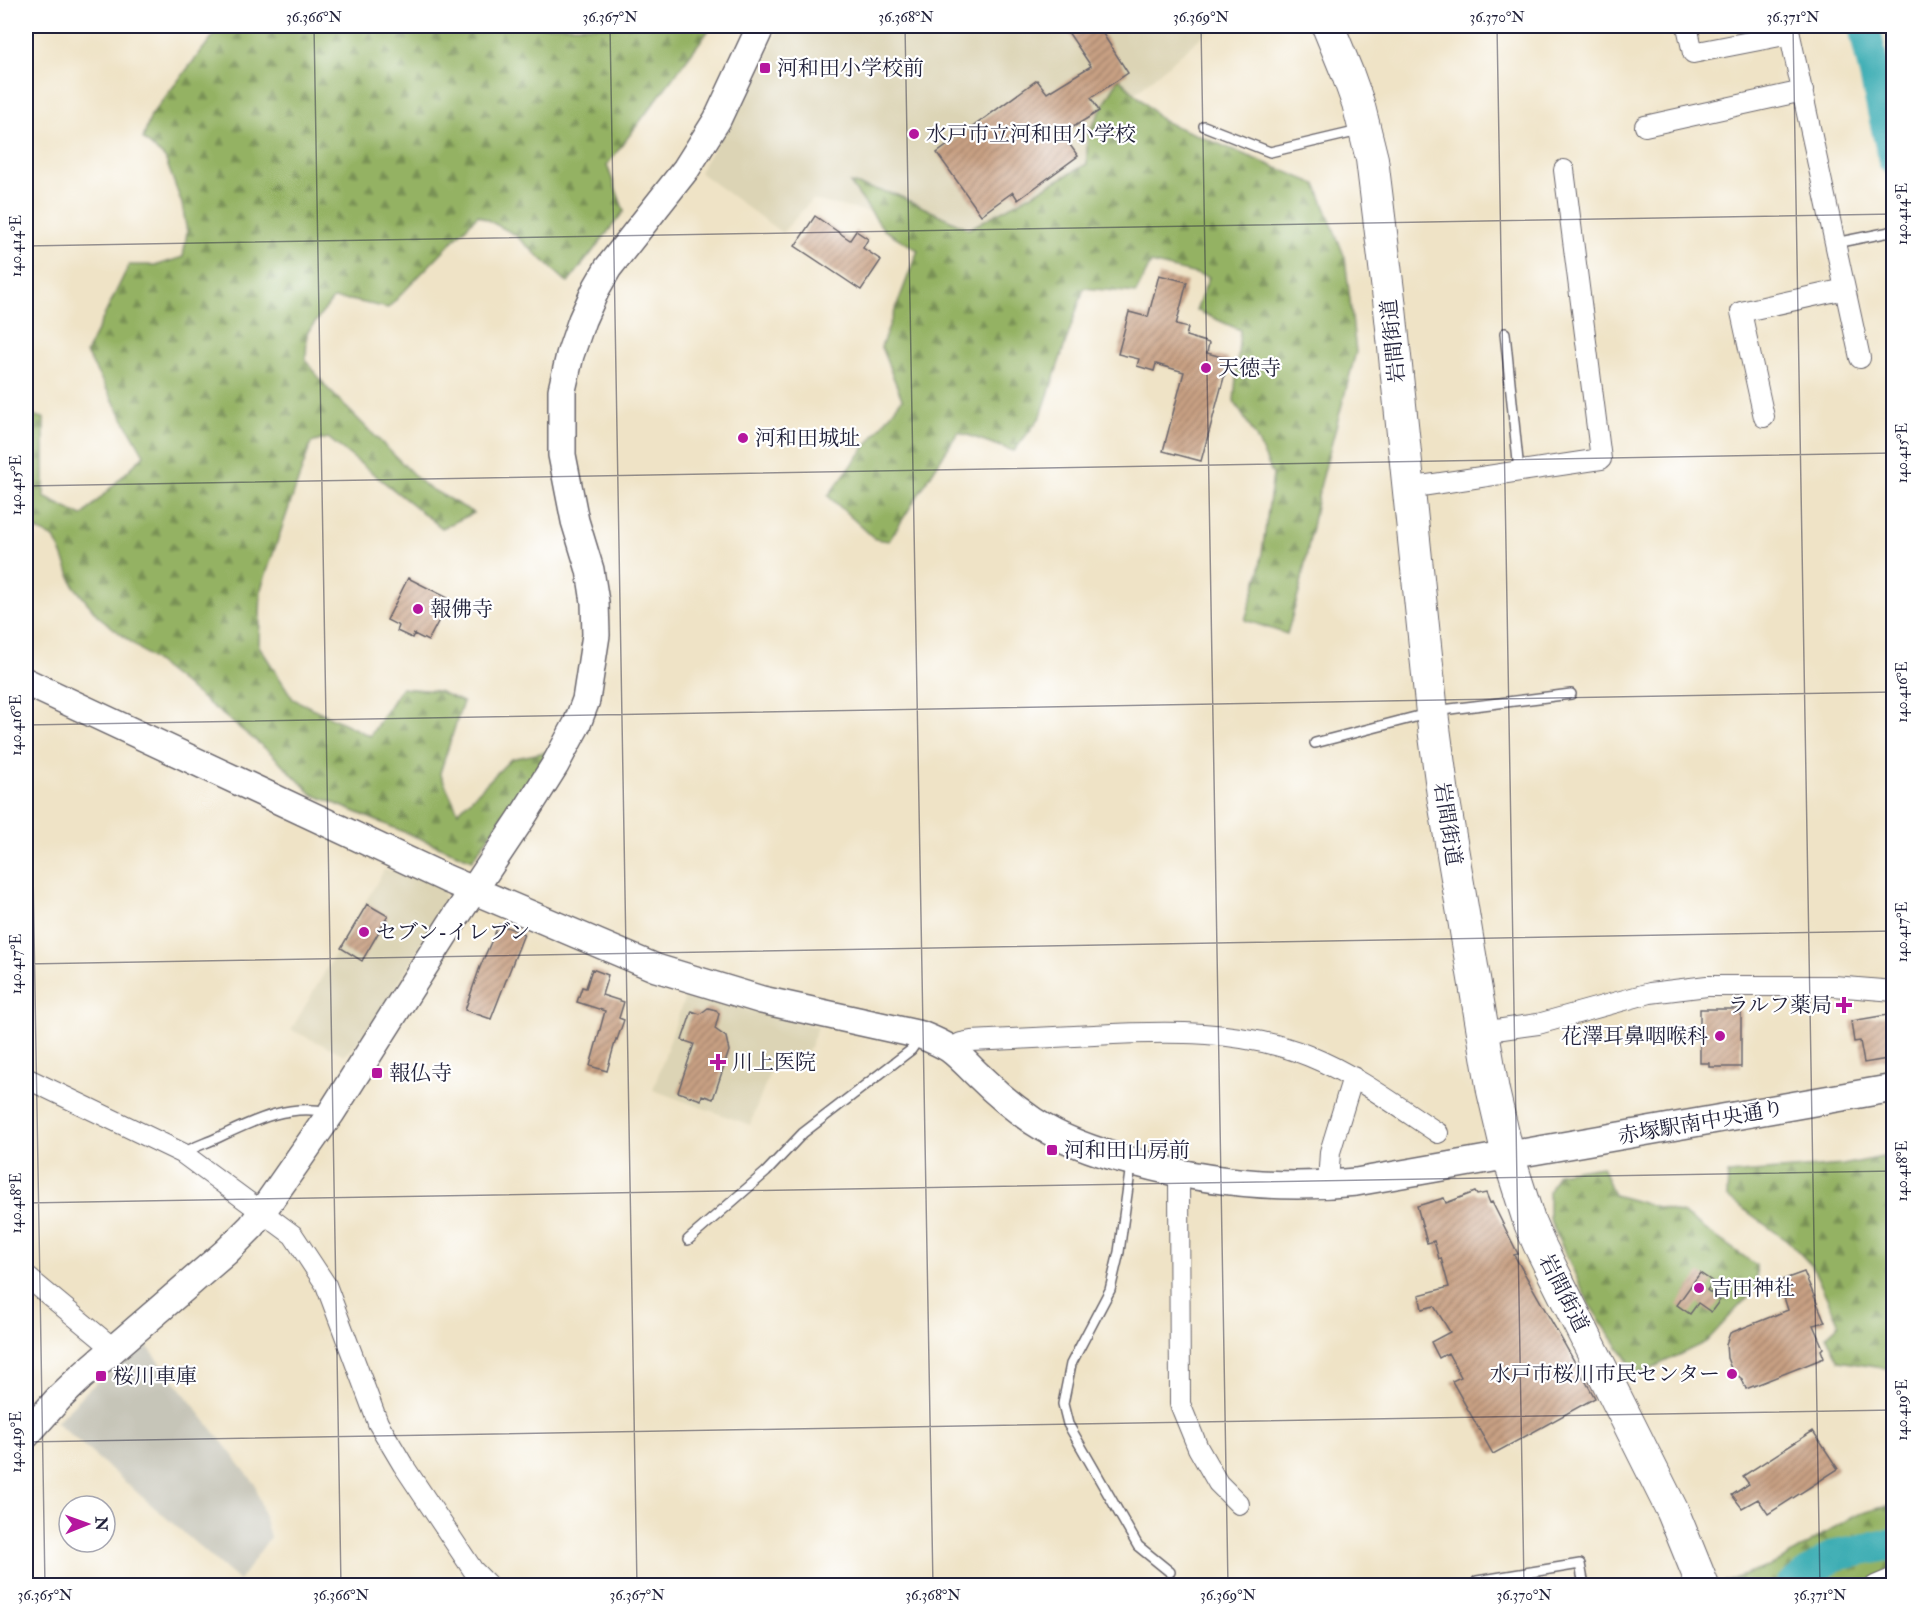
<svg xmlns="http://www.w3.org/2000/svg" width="1919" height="1611" font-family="'IM FELL Double Pica','Noto Serif JP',serif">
<defs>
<pattern id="forest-firs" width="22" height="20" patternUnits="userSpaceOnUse" patternTransform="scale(1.5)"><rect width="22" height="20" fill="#94b264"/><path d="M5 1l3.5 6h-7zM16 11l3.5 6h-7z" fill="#789054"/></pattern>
<pattern id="building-hatch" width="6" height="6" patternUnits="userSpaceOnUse" patternTransform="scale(1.5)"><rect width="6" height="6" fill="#c8a083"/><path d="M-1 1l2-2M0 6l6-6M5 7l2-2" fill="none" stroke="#a2826c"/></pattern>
</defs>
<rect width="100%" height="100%" fill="#fff"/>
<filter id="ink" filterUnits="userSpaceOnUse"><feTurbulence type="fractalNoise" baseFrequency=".0167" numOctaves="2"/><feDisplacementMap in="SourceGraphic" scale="12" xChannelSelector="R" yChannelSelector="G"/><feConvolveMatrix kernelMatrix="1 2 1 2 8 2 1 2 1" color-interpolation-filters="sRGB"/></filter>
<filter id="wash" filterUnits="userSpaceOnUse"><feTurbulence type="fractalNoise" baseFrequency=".008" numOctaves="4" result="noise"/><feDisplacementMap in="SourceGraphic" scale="24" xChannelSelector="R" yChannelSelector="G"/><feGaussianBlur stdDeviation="1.35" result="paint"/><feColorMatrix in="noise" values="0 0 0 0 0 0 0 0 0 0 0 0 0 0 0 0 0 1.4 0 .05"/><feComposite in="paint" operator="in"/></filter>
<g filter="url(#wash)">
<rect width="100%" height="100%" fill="#efe3c6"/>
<!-- built -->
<path fill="#dcd4b5" d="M780 26H1214L1100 123 1114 145 1003 224 957 231 812 200 782 233 699 172 756 78Z
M384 870 408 871 443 887 445 902 399 983 364 1036 345 1055 291 1030Z
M686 993 818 1027 801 1069 776 1056 750 1125 653 1090Z"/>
<!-- industrial -->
<path fill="#c6c5b8" d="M144 1342 255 1484 270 1537 239 1581 56 1422 89 1389Z"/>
<!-- forest -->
<path fill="url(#forest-firs)" stroke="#5b6a50" stroke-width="1.5" d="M221 26H712L607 165 624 211 568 283 514 234 478 215 388 308 350 300 333 299 307 333 306 361 328 389 424 485 474 513 442 528 328 438 311 443 261 589 259 646 293 699 370 736 401 688 438 691 463 702 440 773 458 812 511 759 550 751 472 860 312 794 271 753 98 616 74 586 62 554 54 538 26 525V414L44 418V497L82 516 144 455 86 353 129 265H158L183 257 187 232 182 204 165 158 143 139 151 115Z
M1119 78 1163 121 1316 184 1345 258 1356 352 1319 491 1300 589 1287 634 1245 620 1259 574 1273 475 1255 435 1234 401 1240 330 1196 310 1209 277 1151 263 1136 293 1084 288 1041 416 1014 451 958 432 889 541 875 539 828 496 902 399 881 347 918 250 884 230 850 183 897 195 969 229 1087 164V135Z
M1893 1155H1894L1893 1378 1888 1369 1839 1361 1826 1336 1839 1324 1812 1266 1789 1242 1727 1197 1728 1174 1843 1165Z
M1602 1166 1614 1195 1683 1214 1756 1265 1757 1287 1706 1342 1637 1375 1589 1304 1549 1218V1191L1558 1173Z
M1893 1504V1533L1838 1543 1783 1574 1772 1585H1726L1724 1582 1774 1565 1853 1516Z
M1893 1556V1572L1861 1585 1808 1586C1833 1568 1865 1563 1893 1556Z"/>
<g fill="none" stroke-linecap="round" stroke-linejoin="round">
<!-- river -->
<path stroke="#3cadb4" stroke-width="32" d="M1864 26 1894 160
M1791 1586 1835 1555 1894 1544"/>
</g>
<g id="blocks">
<!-- building -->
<path fill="url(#building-hatch)" d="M1064 26H1115L1103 34 1128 73 1091 98 1099 111 1062 134 1078 156 1018 200 1013 192 981 215 937 153 1037 80 1047 93 1091 66Z
M815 216 850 240 856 231 868 239 863 248 881 260 861 290 795 246Z
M1159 275 1187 282 1176 325 1188 328 1186 336 1209 343 1207 353 1229 359 1201 461 1163 451 1184 372 1156 364 1154 371 1137 366 1139 359 1118 354 1129 312 1148 317Z
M408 578 450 599 428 641 414 634 412 638 397 631 399 626 387 620Z
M367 904 388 916 362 961 341 948Z
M499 924 524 934 491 1019 465 1010 480 967Z
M592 969 608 975 602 995 624 1002 619 1018 624 1020 617 1040 616 1039 607 1071 590 1066 605 1011 577 1002 582 987 586 988Z
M708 1008 716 1010 719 1014 715 1029 726 1037 729 1051 713 1099 702 1095 701 1100 678 1092 694 1044 682 1040 692 1011 700 1014Z
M1700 1009H1741V1067H1709V1063H1700Z
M1893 1014V1058L1864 1063 1860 1041 1854 1042 1851 1021Z
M1475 1192 1477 1195 1486 1193 1490 1203 1492 1202 1518 1254 1514 1255 1595 1398 1493 1454 1452 1381 1461 1377 1448 1353 1439 1358 1431 1342 1450 1332 1434 1306 1422 1309 1419 1295 1449 1287 1441 1258 1439 1259 1434 1241 1427 1243 1417 1206 1444 1198 1446 1203Z
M1804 1272 1825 1322 1813 1325 1823 1348 1821 1350 1824 1358 1746 1389 1742 1379 1732 1371 1727 1358 1726 1344 1730 1333 1788 1310 1779 1281Z
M1700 1273 1713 1282 1707 1290 1720 1300 1711 1312 1698 1303 1690 1314 1677 1305Z
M1813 1431 1838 1469 1768 1514 1758 1499 1742 1508 1732 1495 1749 1484 1743 1476Z"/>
</g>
</g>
<g filter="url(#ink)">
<use href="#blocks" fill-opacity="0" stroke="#6a666c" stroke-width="1.5"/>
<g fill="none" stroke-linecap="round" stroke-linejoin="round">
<defs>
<path id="lane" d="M1204 126 1270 152 1359 131
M1835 243 1890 232
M1505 333 1519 471
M1315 743 1442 710 1571 694
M183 1153C194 1147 206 1143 217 1138 253 1121 288 1103 328 1112
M1131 1165 1119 1252 1110 1290 1071 1364 1063 1404 1068 1424 1138 1546 1170 1572
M688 1240 766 1172 803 1133 911 1050 920 1037
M1478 1586 1477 1581 1580 1564 1584 1586"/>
<path id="street" d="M1687 26 1693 53 1790 34
M1788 26 1860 358
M1645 126 1803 91
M1764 417 1741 312 1845 289
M1408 488 1601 459 1564 170
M1482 1032 1538 1024 1650 993 1707 986H1834L1894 991
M950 1049 961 1043 971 1041C1012 1039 1053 1037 1094 1035 1166 1031 1241 1029 1309 1056 1356 1075 1397 1106 1438 1133
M26 1078 182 1153 293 1235 326 1285 378 1423 403 1465 473 1570 489 1586
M1179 1173 1180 1404 1198 1448 1218 1483 1239 1504
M1328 1184 1330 1152 1353 1077
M26 1276 114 1349
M1875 1586 1894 1578"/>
<path id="secondary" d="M26 682 447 879 656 968 762 1000 921 1035C931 1039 941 1043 950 1049 961 1057 970 1068 980 1077 996 1093 1014 1108 1033 1121 1063 1141 1099 1153 1134 1162 1206 1182 1281 1190 1356 1182L1894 1088
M26 1435 60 1397 80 1378 226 1252 252 1226 331 1113 451 924 521 819 555 765 577 724 586 700 596 635 595 602 590 570 575 521 562 455V390L570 355 582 320 597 287 608 268 686 169 717 120 761 26"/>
<path id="primary" d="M1328 26 1348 75 1358 103 1372 159 1389 299 1432 713 1443 795 1493 1091 1508 1155 1529 1221 1539 1244 1673 1512 1703 1586"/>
</defs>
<!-- lane casing -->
<use href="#lane" stroke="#6a666c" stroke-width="12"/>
<!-- street casing -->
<use href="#street" stroke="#6a666c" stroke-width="22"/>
<!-- secondary casing -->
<use href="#secondary" stroke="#6a666c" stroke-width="30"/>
<!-- primary casing -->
<use href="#primary" stroke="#6a666c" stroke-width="34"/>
<!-- lane -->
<use href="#lane" stroke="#fff" stroke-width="9"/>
<!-- street -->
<use href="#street" stroke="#fff" stroke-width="20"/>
<!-- secondary -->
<use href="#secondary" stroke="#fff" stroke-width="27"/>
<!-- primary -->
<use href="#primary" stroke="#fff" stroke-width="32"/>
</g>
</g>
<!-- ticks -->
<path fill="none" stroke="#22223b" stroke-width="1.5" stroke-opacity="0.45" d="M314 26 341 1586M610 26 637 1586M905 26 933 1586M1201 26 1228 1586M1497 26 1524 1586M1793 26 1820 1586M26 246 1894 214M26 454 45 1586M26 486 1894 453M26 725 1894 692M26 964 1894 931M26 1203 1894 1171M26 1442 1894 1410"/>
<!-- markers -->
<g fill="#b5179e" stroke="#fff" stroke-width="2">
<rect x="759" y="62" width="12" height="12" rx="3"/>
<circle cx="914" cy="134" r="6"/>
<circle cx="1206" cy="368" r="6"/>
<circle cx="743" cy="438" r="6"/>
<circle cx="418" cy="609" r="6"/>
<circle cx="364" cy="932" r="6"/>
<path d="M1841 996h6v6h6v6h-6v6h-6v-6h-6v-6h6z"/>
<circle cx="1720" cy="1036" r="6"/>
<path d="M715 1053h6v6h6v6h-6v6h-6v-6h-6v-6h6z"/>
<rect x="371" y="1067" width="12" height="12" rx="3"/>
<rect x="1046" y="1144" width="12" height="12" rx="3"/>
<circle cx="1699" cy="1288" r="6"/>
<circle cx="1732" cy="1374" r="6"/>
<rect x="95" y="1370" width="12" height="12" rx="3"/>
</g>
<g text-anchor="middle" stroke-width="4.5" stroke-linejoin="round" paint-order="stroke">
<!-- poi labels -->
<g font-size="21" fill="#22223b" stroke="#fff" text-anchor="start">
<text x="777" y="75">河和田小学校前</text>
<text x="926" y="141">水戸市立河和田小学校</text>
<text x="1218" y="375">天徳寺</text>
<text x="755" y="445">河和田城址</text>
<text x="430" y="616">報佛寺</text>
<text x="376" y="939">セブン-イレブン</text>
<text x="1832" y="1012" text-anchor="end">ラルフ薬局</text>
<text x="1708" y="1043" text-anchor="end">花澤耳鼻咽喉科</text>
<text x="732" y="1069">川上医院</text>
<text x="389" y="1080">報仏寺</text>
<text x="1064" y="1157">河和田山房前</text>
<text x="1711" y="1295">吉田神社</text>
<text x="1720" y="1381" text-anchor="end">水戸市桜川市民センター</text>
<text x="113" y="1383">桜川車庫</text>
</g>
<!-- street labels -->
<g font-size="21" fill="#22223b" stroke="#fff">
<text transform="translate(1393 341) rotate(-96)" y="7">岩間街道</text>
<text transform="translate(1448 824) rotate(81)" y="7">岩間街道</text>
<text transform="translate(1701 1122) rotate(-10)" y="7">赤塚駅南中央通り</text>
<text transform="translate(1564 1293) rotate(63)" y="7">岩間街道</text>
</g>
</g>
<!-- margin -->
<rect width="1919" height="1611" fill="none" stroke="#fff" stroke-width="66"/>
<!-- north arrow -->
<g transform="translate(87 1524) rotate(89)"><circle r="28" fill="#ffffff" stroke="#a7a7b1" stroke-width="1.5"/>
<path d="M0-4.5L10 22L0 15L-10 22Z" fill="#b5179e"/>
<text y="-9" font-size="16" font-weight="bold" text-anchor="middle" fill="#22223b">N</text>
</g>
<rect x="33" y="33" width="1853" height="1545" fill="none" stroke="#22223b" stroke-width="2"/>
<g font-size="15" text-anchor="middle" fill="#22223b">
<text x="314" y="22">36.366°N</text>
<text x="610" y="22">36.367°N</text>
<text x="906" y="22">36.368°N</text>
<text x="1201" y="22">36.369°N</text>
<text x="1497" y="22">36.370°N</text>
<text x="1793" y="22">36.371°N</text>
<text transform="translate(1902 214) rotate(-90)" y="5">140.414°E</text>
<text transform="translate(16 246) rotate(-90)" y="5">140.414°E</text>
<text transform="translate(1902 453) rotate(-90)" y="5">140.415°E</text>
<text transform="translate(16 485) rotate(-90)" y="5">140.415°E</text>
<text transform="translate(1902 692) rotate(-90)" y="5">140.416°E</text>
<text transform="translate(16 725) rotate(-90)" y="5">140.416°E</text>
<text transform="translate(1902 932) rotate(-90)" y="5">140.417°E</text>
<text transform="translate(16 964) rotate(-90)" y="5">140.417°E</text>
<text transform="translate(1902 1171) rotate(-90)" y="5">140.418°E</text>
<text transform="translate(16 1203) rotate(-90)" y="5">140.418°E</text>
<text transform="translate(1902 1410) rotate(-90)" y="5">140.419°E</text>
<text transform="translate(16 1442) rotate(-90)" y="5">140.419°E</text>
<text x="45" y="1600">36.365°N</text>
<text x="341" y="1600">36.366°N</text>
<text x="637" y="1600">36.367°N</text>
<text x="933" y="1600">36.368°N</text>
<text x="1228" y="1600">36.369°N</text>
<text x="1524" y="1600">36.370°N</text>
<text x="1820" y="1600">36.371°N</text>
</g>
</svg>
